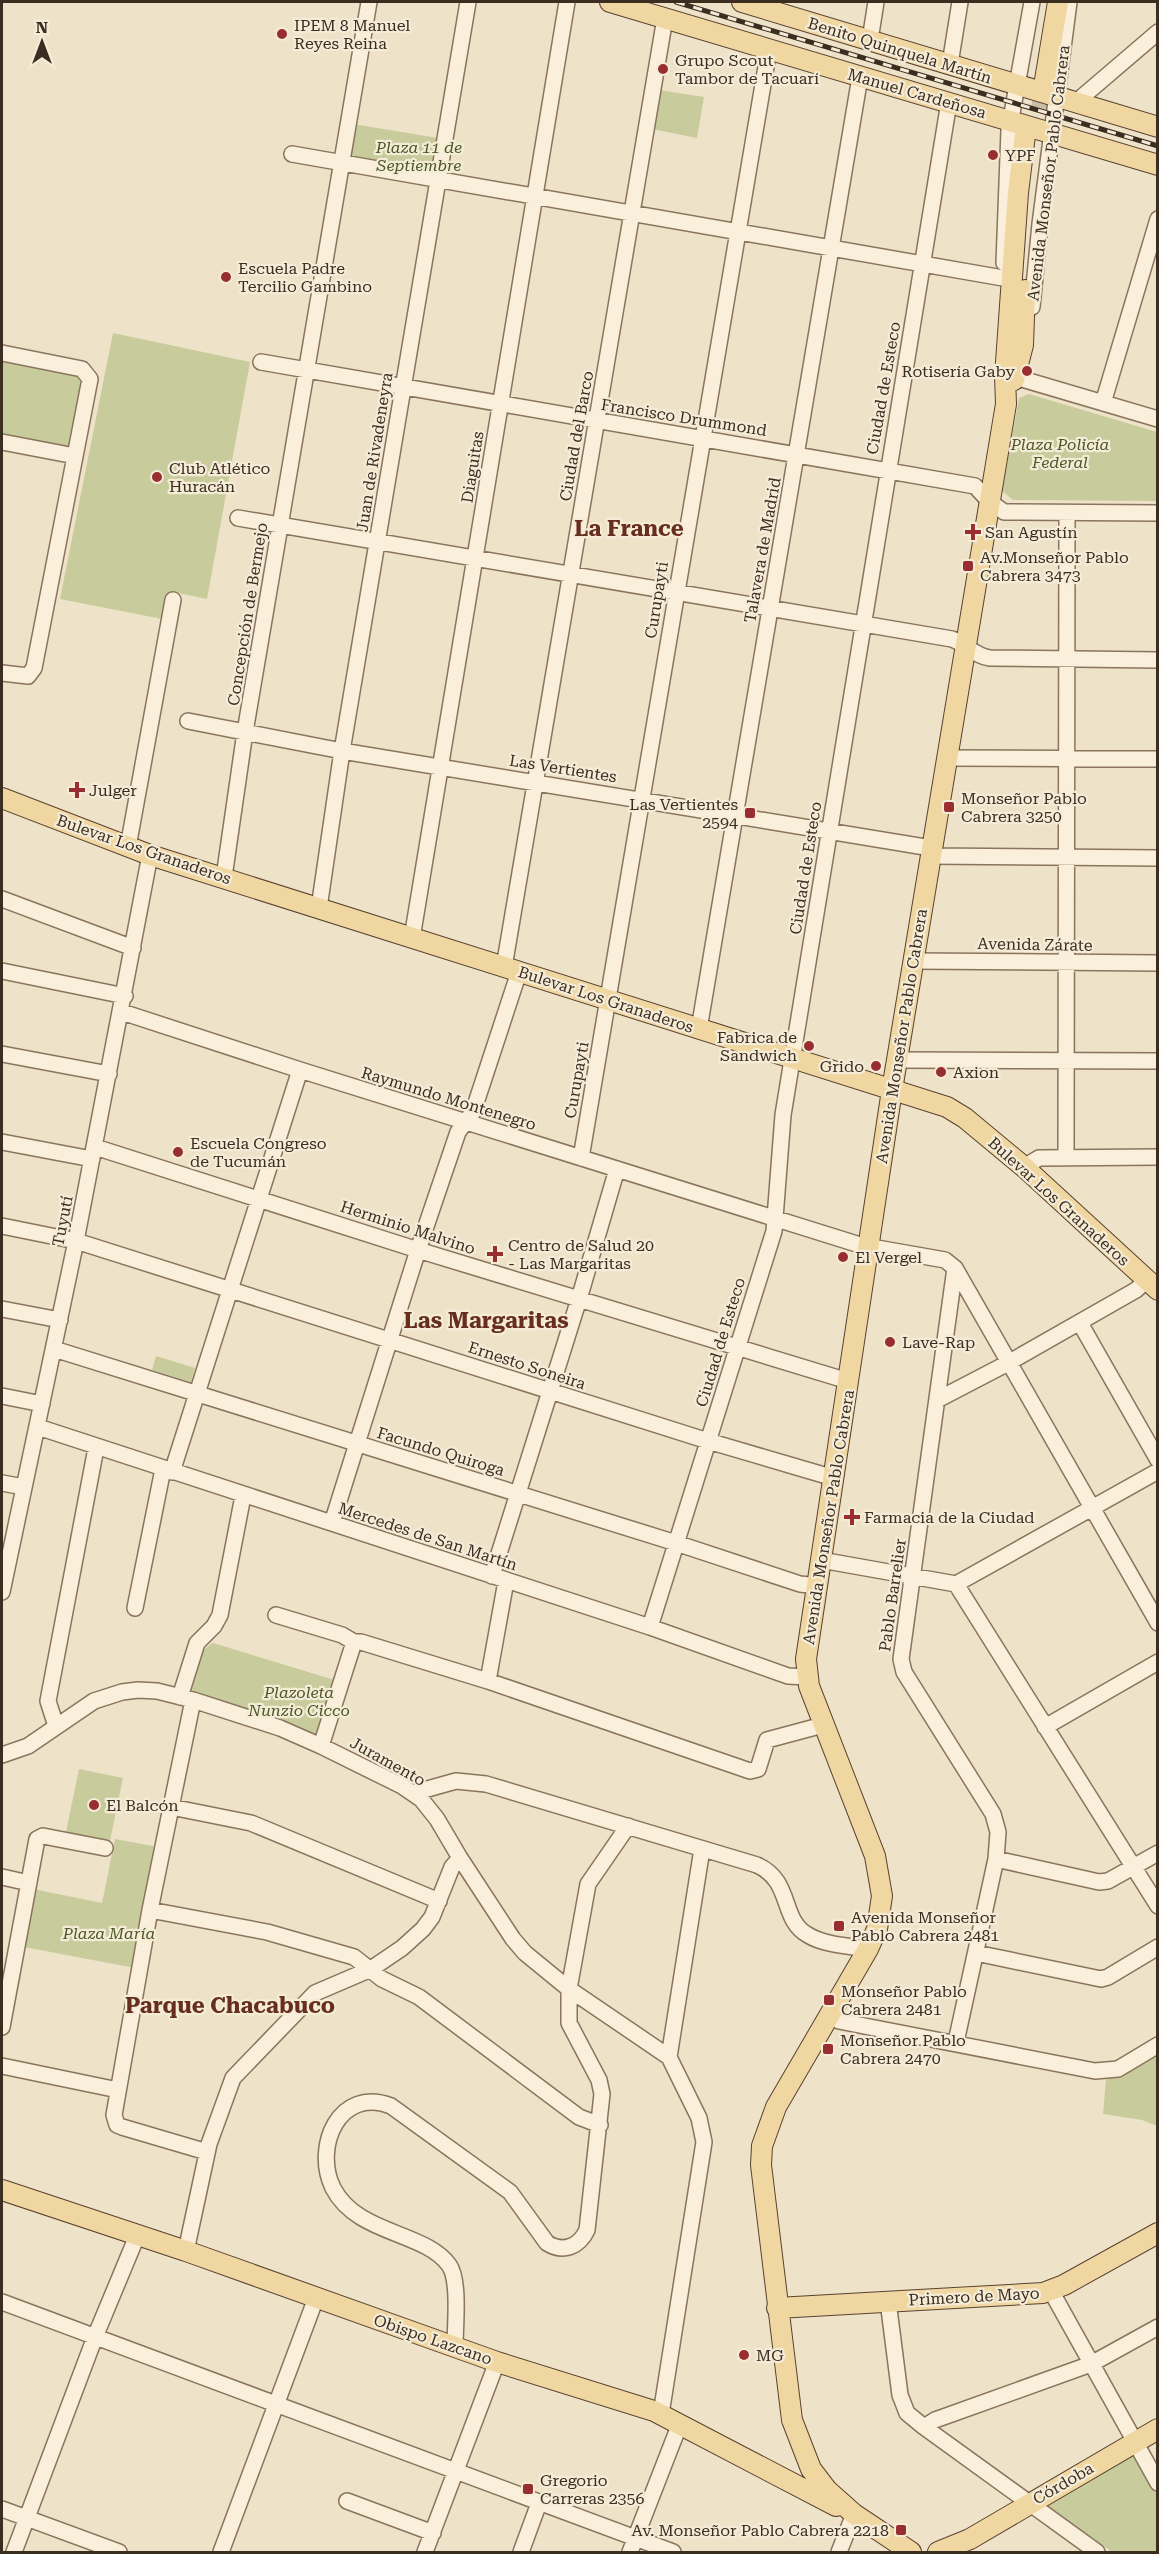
<svg xmlns="http://www.w3.org/2000/svg" width="1159" height="2554" font-family="'Roboto Serif',serif">
<rect width="100%" height="100%" fill="#eee2c8"/>
<!-- green -->
<path fill="#c8cc9c" d="M659 90 704 97 697 138 652 129Z
M347 123 444 139 437 181 340 162Z
M113 333 250 362 207 599 173 592 167 620 60 599Z
M2 354 88 373 75 456 2 442Z
M1029 394 1157 432V501L1013 500 1002 491 1019 398Z
M156 1356 195 1368 191 1382 152 1370Z
M213 1643 341 1682 321 1741 187 1692C192 1675 196 1652 213 1643Z
M79 1769 123 1778 110 1841 66 1832Z
M115 1839 158 1847 135 1968 19 1946 28 1888 102 1903Z
M1157 2050V2126L1142 2120 1103 2114 1106 2080Z
M1133 2450 1157 2495V2552H1112L1044 2503Z"/>
<g fill="none" stroke-linecap="round" stroke-linejoin="round">
<!-- major-tunnel -->
<path stroke="#cabea6" stroke-width="20" stroke-dasharray="20 10" stroke-linecap="butt" d="M1037 139 1045 80"/>
<defs>
<path id="minor" d="M870 40 876 2
M950 64 960 2
M1075 103 1158 32
M292 154 1003 278
M1004 263 1009 130 1032 2
M1032 307 1040 224 1069 2
M2 353 82 369 90 379 34 668 28 676 2 673
M261 362 975 486 989 501 1004 512 1158 513
M1015 377 1158 419
M1103 403 1158 219
M2 442 75 456
M238 518 952 639C966 644 975 656 990 658L1158 660
M188 721 342 751 931 848
M946 758 1158 759
M128 847 173 600
M930 856 1158 858
M224 877 245 732 369 2
M2 899 133 948
M319 908 342 751 468 2
M412 938 567 2
M913 961 1158 963
M504 967 665 18
M2 971 125 996
M122 1012 300 1070 860 1245 945 1260 955 1268 1158 1623
M699 1029 860 77
M2 1054 109 1074
M897 1060 1158 1061
M2 1142 92 1159
M95 1147 418 1250 848 1381
M1066 1156 1067 513
M581 1158 769 49
M1024 1167 1039 1158 1158 1157
M2 1226 76 1241 708 1441 834 1478
M955 1268 901 1659 904 1672 993 1814 998 1832 996 1859 956 2042
M2 1309 60 1320
M1080 1323 1158 1460
M54 1349 676 1543 800 1584 818 1586
M2 1396 42 1404
M937 1400 1008 1363 1136 1290 1147 1280
M38 1427 650 1627 788 1676 807 1677
M172 1472 300 1070
M2 1483 24 1487
M332 1523 418 1250 458 1132 473 1112 519 972
M821 1560 956 1584 1158 1471
M492 1576 579 1299 617 1169
M956 1584 1158 1906
M2 1592 76 1241 150 855
M135 1608 163 1469
M276 1615 342 1635 354 1642H361L488 1681 750 1771 758 1769 767 1740 823 1725
M650 1627 774 1231 783 1115 949 102
M488 1681 506 1581
M180 1697 197 1643 214 1626 220 1615 243 1496
M193 1700 150 1910 114 2115 117 2125 122 2127 207 2152
M56 1726 48 1701 96 1448
M1045 1727 1158 1662
M321 1746 354 1642
M2 1755 28 1746 94 1701 122 1692 138 1690 157 1691 193 1700 280 1728 321 1746 402 1786 421 1799 437 1819 460 1858 513 1939 525 1953 569 1989 669 2057
M413 1793 456 1781 486 1784 757 1865C793 1881 780 1920 808 1935 824 1945 849 1946 868 1949
M171 1807 251 1823 439 1901
M996 1859 1099 1882 1108 1881 1158 1853
M2 1877 29 1883
M150 1910 267 1932 354 1957 382 1979 419 1997 579 2117 600 2125
M976 1953 1101 1979 1108 1977 1158 1947
M829 2015 839 2021 1095 2071 1118 2069 1158 2045
M2 2027 37 1839 43 1836 105 1848
M2 2066 118 2090
M186 2251 209 2144 233 2078 315 1993 371 1969 402 1948 423 1929 432 1917 452 1867 460 1858
M1053 2290 1055 2298 1158 2483
M888 2301 900 2395 907 2413 924 2427 1097 2552
M2 2302 673 2552
M455 2346C455 2327 460 2280 449 2265 424 2231 357 2235 333 2188 313 2147 339 2086 391 2106L510 2192 547 2243C563 2253 579 2247 587 2230L602 2094 599 2080 569 2023V1989L588 1884 628 1826
M661 2414 704 2142 699 2118 669 2057 702 1849
M924 2427 935 2420 1091 2364 1158 2327
M347 2501 433 2533
M2 2509 119 2552
M14 2552 95 2337 137 2236
M221 2552 316 2298
M425 2552 497 2362
M521 2552 539 2503
M630 2552 679 2426
M839 2552 854 2514"/>
<path id="major" d="M610 2 1158 165
M742 2 1158 127
M1045 80 1058 2
M1014 380 1023 345 1025 290
M2 798 150 855 947 1107 965 1118 1024 1167 1158 1290
M2 2190 186 2251 497 2362 654 2411 836 2506
M777 2308 1043 2293 1064 2285 1158 2233
M911 2552 854 2514 827 2490 811 2469 792 2420 761 2165 762 2146 776 2107 868 1949 877 1929 882 1896 875 1856 809 1686 806 1659 892 1090 1006 404 1005 376 1018 193 1025 135
M938 2552 970 2539 1158 2429"/>
</defs>
<!-- minor casing -->
<use href="#minor" stroke="#8a745d" stroke-width="18"/>
<!-- major casing -->
<use href="#major" stroke="#584231" stroke-width="22"/>
<!-- minor -->
<use href="#minor" stroke="#f9efdb" stroke-width="15"/>
<!-- major -->
<use href="#major" stroke="#f0d6a1" stroke-width="20"/>
<defs>
<path id="rail" d="M676 2 1158 146"/>
</defs>
<!-- rail casing -->
<use href="#rail" stroke="#3b2d20" stroke-width="5"/>
<!-- rail -->
<use href="#rail" stroke="#f5ecd8" stroke-width="3" stroke-dasharray="9" stroke-linecap="butt"/>
</g>
<!-- markers -->
<g fill="#982e30" stroke="#f5ecd8" stroke-width="2">
<circle cx="282" cy="34" r="6"/>
<circle cx="663" cy="69" r="6"/>
<circle cx="993" cy="155" r="6"/>
<circle cx="226" cy="277" r="6"/>
<circle cx="1027" cy="371" r="6"/>
<circle cx="157" cy="477" r="6"/>
<path d="M970 523h6v6h6v6h-6v6h-6v-6h-6v-6h6z"/>
<rect x="962" y="560" width="12" height="12" rx="3"/>
<path d="M74 781h6v6h6v6h-6v6h-6v-6h-6v-6h6z"/>
<rect x="943" y="801" width="12" height="12" rx="3"/>
<rect x="744" y="807" width="12" height="12" rx="3"/>
<circle cx="809" cy="1046" r="6"/>
<circle cx="876" cy="1066" r="6"/>
<circle cx="941" cy="1072" r="6"/>
<circle cx="178" cy="1152" r="6"/>
<path d="M492 1245h6v6h6v6h-6v6h-6v-6h-6v-6h6z"/>
<circle cx="843" cy="1257" r="6"/>
<circle cx="890" cy="1342" r="6"/>
<path d="M849 1508h6v6h6v6h-6v6h-6v-6h-6v-6h6z"/>
<circle cx="94" cy="1805" r="6"/>
<rect x="833" y="1920" width="12" height="12" rx="3"/>
<rect x="823" y="1994" width="12" height="12" rx="3"/>
<rect x="822" y="2043" width="12" height="12" rx="3"/>
<circle cx="744" cy="2355" r="6"/>
<rect x="522" y="2483" width="12" height="12" rx="3"/>
<rect x="895" y="2524" width="12" height="12" rx="3"/>
</g>
<g text-anchor="middle" stroke-width="4.5" stroke-linejoin="round" paint-order="stroke">
<!-- poi labels -->
<g font-size="16" fill="#3b2d20" stroke="#f5ecd8" text-anchor="start">
<text x="294" y="31">IPEM 8 Manuel<tspan x="294" dy="18">Reyes Reina</tspan></text>
<text x="675" y="66">Grupo Scout<tspan x="675" dy="18">Tambor de Tacuarí</tspan></text>
<text x="1005" y="161">YPF</text>
<text x="238" y="274">Escuela Padre<tspan x="238" dy="18">Tercilio Gambino</tspan></text>
<text x="1015" y="377" text-anchor="end">Rotisería Gaby</text>
<text x="169" y="474">Club Atlético<tspan x="169" dy="18">Huracán</tspan></text>
<text x="985" y="538">San Agustín</text>
<text x="980" y="563">Av.Monseñor Pablo<tspan x="980" dy="18">Cabrera 3473</tspan></text>
<text x="89" y="796">Julger</text>
<text x="961" y="804">Monseñor Pablo<tspan x="961" dy="18">Cabrera 3250</tspan></text>
<text x="738" y="810" text-anchor="end">Las Vertientes<tspan x="738" dy="18">2594</tspan></text>
<text x="797" y="1043" text-anchor="end">Fabrica de<tspan x="797" dy="18">Sandwich</tspan></text>
<text x="864" y="1072" text-anchor="end">Grido</text>
<text x="953" y="1078">Axion</text>
<text x="190" y="1149">Escuela Congreso<tspan x="190" dy="18">de Tucumán</tspan></text>
<text x="508" y="1251">Centro de Salud 20<tspan x="508" dy="18">- Las Margaritas</tspan></text>
<text x="855" y="1263">El Vergel</text>
<text x="902" y="1348">Lave-Rap</text>
<text x="864" y="1523">Farmacia de la Ciudad</text>
<text x="106" y="1811">El Balcón</text>
<text x="851" y="1923">Avenida Monseñor<tspan x="851" dy="18">Pablo Cabrera 2481</tspan></text>
<text x="841" y="1997">Monseñor Pablo<tspan x="841" dy="18">Cabrera 2481</tspan></text>
<text x="840" y="2046">Monseñor Pablo<tspan x="840" dy="18">Cabrera 2470</tspan></text>
<text x="756" y="2361">MG</text>
<text x="540" y="2486">Gregorio<tspan x="540" dy="18">Carreras 2356</tspan></text>
<text x="889" y="2536" text-anchor="end">Av. Monseñor Pablo Cabrera 2218</text>
</g>
<!-- street labels -->
<g font-size="16" fill="#3b2d20" stroke="#f5ecd8">
<text transform="translate(900 50) rotate(17)" y="6">Benito Quinquela Martín</text>
<text transform="translate(917 93) rotate(16)" y="6">Manuel Cardeñosa</text>
<text transform="translate(1048 173) rotate(-83)" y="6">Avenida Monseñor Pablo Cabrera</text>
<text transform="translate(883 388) rotate(-80)" y="6">Ciudad de Esteco</text>
<text transform="translate(684 417) rotate(9)" y="6">Francisco Drummond</text>
<text transform="translate(576 436) rotate(-80)" y="6">Ciudad del Barco</text>
<text transform="translate(374 452) rotate(-81)" y="6">Juan de Rivadeneyra</text>
<text transform="translate(472 467) rotate(-81)" y="6">Diaguitas</text>
<text transform="translate(762 550) rotate(-80)" y="6">Talavera de Madrid</text>
<text transform="translate(656 600) rotate(-81)" y="6">Curupayti</text>
<text transform="translate(247 614) rotate(-81)" y="6">Concepción de Bermejo</text>
<text transform="translate(563 768) rotate(9)" y="6">Las Vertientes</text>
<text transform="translate(144 849) rotate(19)" y="6">Bulevar Los Granaderos</text>
<text transform="translate(805 868) rotate(-81)" y="6">Ciudad de Esteco</text>
<text transform="translate(1035 944) rotate(1)" y="6">Avenida Zárate</text>
<text transform="translate(606 999) rotate(18)" y="6">Bulevar Los Granaderos</text>
<text transform="translate(901 1036) rotate(-81)" y="6">Avenida Monseñor Pablo Cabrera</text>
<text transform="translate(576 1080) rotate(-80)" y="6">Curupayti</text>
<text transform="translate(449 1098) rotate(17)" y="6">Raymundo Montenegro</text>
<text transform="translate(1059 1201) rotate(42)" y="6">Bulevar Los Granaderos</text>
<text transform="translate(62 1221) rotate(-79)" y="6">Tuyutí</text>
<text transform="translate(408 1227) rotate(18)" y="6">Herminio Malvino</text>
<text transform="translate(720 1342) rotate(-73)" y="6">Ciudad de Esteco</text>
<text transform="translate(527 1365) rotate(18)" y="6">Ernesto Soneira</text>
<text transform="translate(441 1451) rotate(17)" y="6">Facundo Quiroga</text>
<text transform="translate(828 1517) rotate(-81)" y="6">Avenida Monseñor Pablo Cabrera</text>
<text transform="translate(428 1536) rotate(18)" y="6">Mercedes de San Martín</text>
<text transform="translate(892 1595) rotate(-82)" y="6">Pablo Barrelier</text>
<text transform="translate(388 1761) rotate(29)" y="6">Juramento</text>
<text transform="translate(974 2296) rotate(-3)" y="6">Primero de Mayo</text>
<text transform="translate(433 2339) rotate(19)" y="6">Obispo Lazcano</text>
<text transform="translate(1063 2483) rotate(-30)" y="6">Córdoba</text>
</g>
<!-- park labels -->
<g font-size="16" font-style="italic" fill="#4c5727" stroke="#f5ecd8">
<text x="419" y="153">Plaza 11 de<tspan x="419" dy="18">Septiembre</tspan></text>
<text x="1060" y="450">Plaza Policía<tspan x="1060" dy="18">Federal</tspan></text>
<text x="299" y="1698">Plazoleta<tspan x="299" dy="18">Nunzio Cicco</tspan></text>
<text x="109" y="1939">Plaza María</text>
</g>
<!-- district labels -->
<g font-size="22" font-weight="bold" fill="#672e20" stroke="#f5ecd8">
<text x="629" y="536">La France</text>
<text x="486" y="1328">Las Margaritas</text>
<text x="230" y="2013">Parque Chacabuco</text>
</g>
</g>
<!-- border -->
<rect width="1159" height="2554" fill="none" stroke="#3b2d20" stroke-width="6"/>
<!-- north arrow -->
<g transform="translate(42 42)" stroke="#f5ecd8" stroke-width="4.5" paint-order="stroke">
<path d="M0-4.5L10 22L0 15L-10 22Z" fill="#3b2d20"/>
<text y="-9" font-size="16" font-weight="bold" text-anchor="middle" fill="#3b2d20">N</text>
</g>
</svg>
